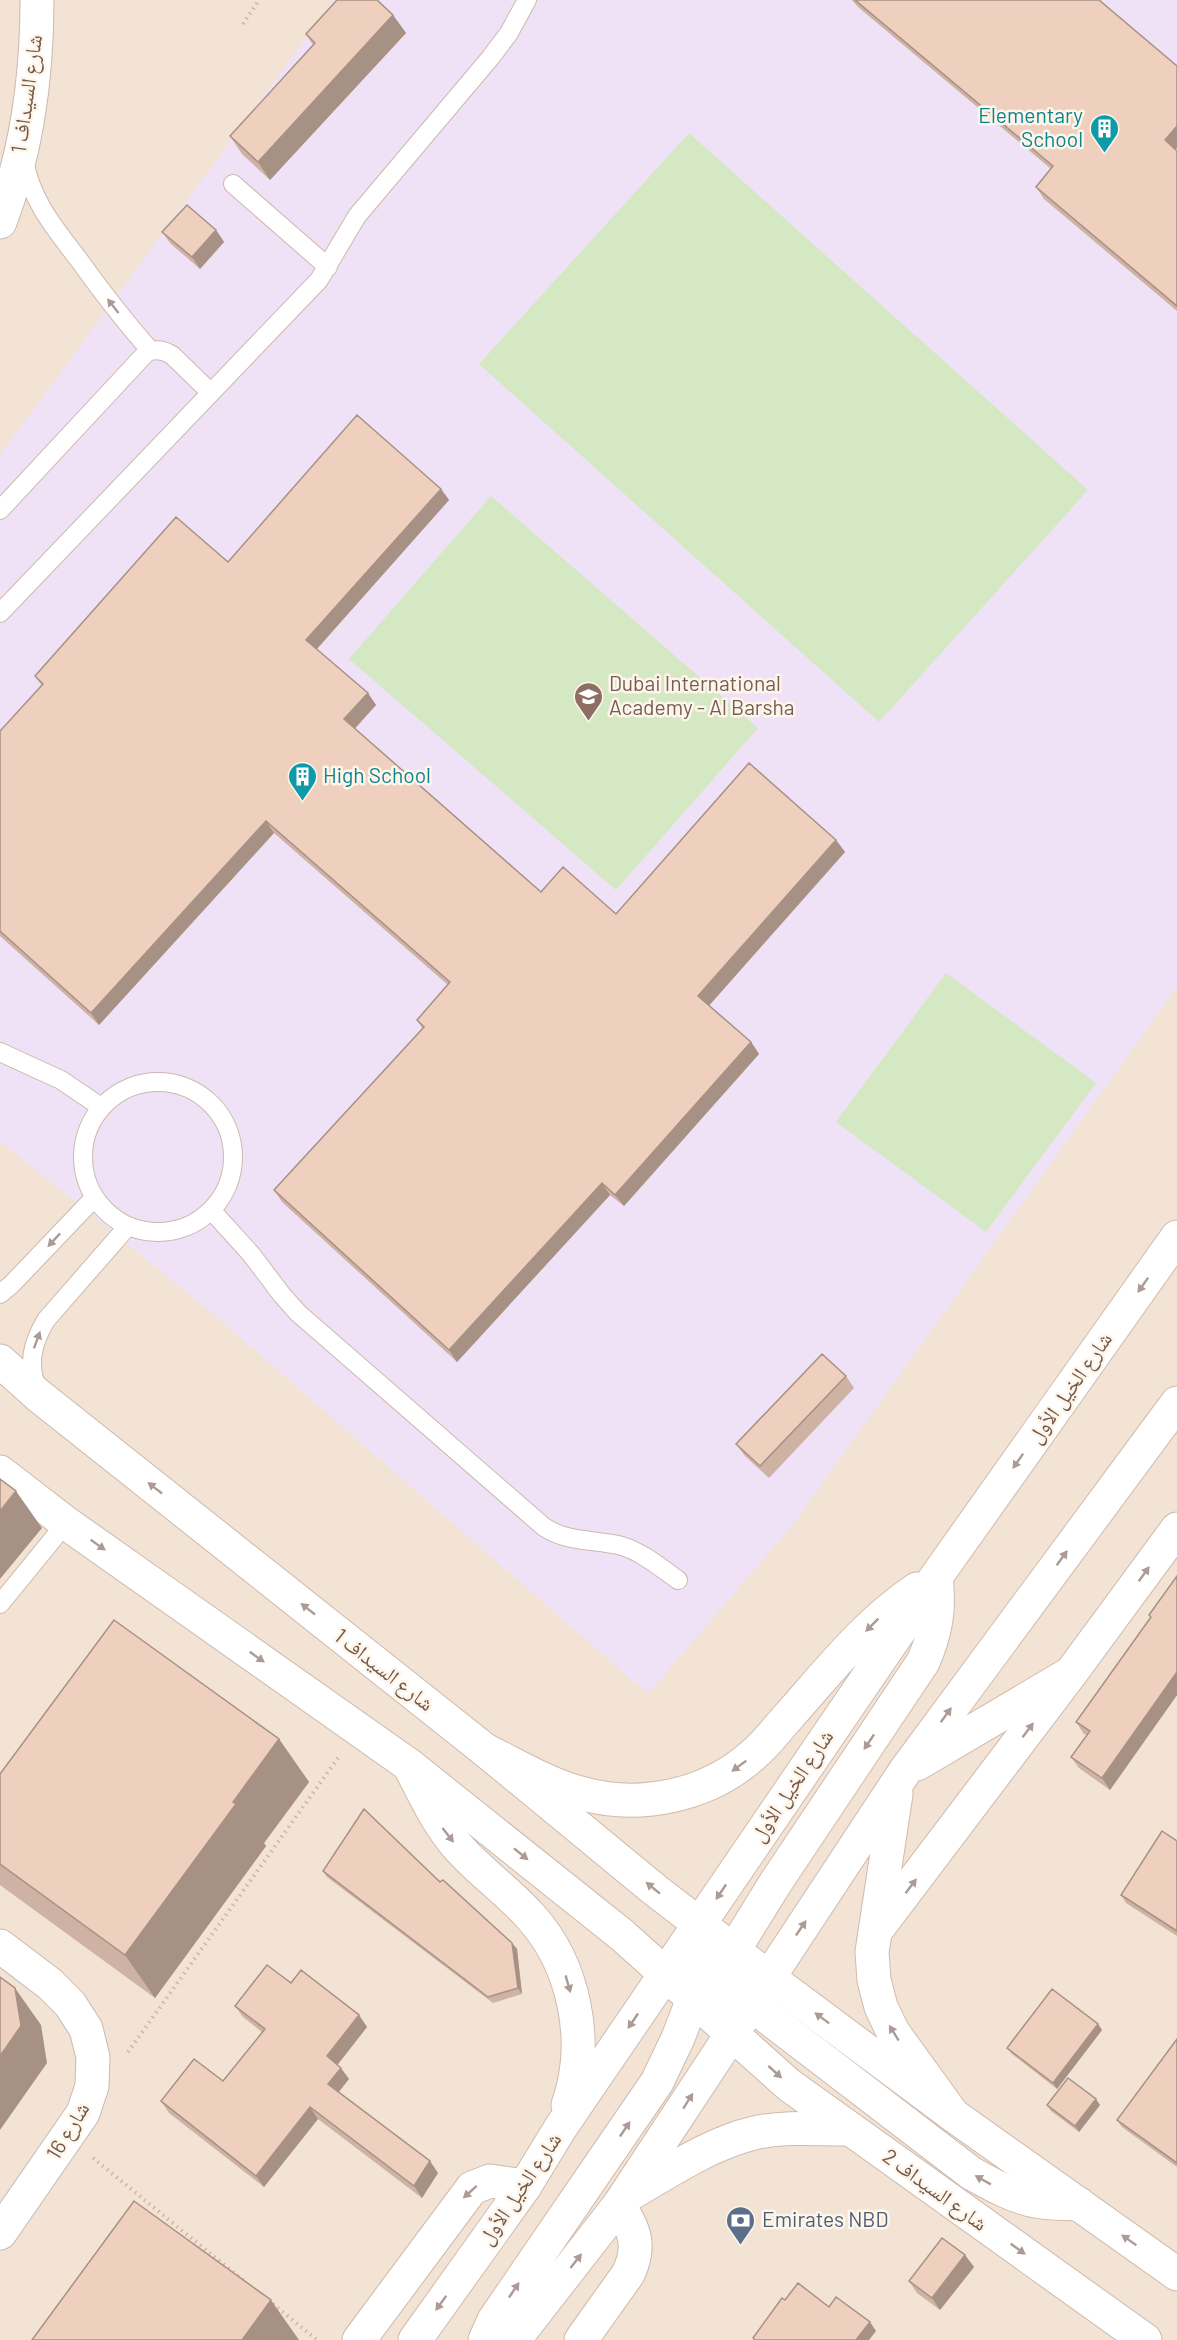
<svg xmlns="http://www.w3.org/2000/svg" width="1177" height="2340" font-family="Barlow,'Noto Naskh Arabic',sans-serif">
<rect width="100%" height="100%" fill="#fbf2e5"/>
<!-- residential -->
<path fill="#f2e3d4" d="M0 0H1177V2340H0Z"/>
<!-- education -->
<path fill="#efe2f7" d="M334 0H1177V987L791 1527 648 1694 212 1313 0 1141V455Z"/>
<!-- green -->
<path fill="#d5e8c4" d="M689 133 1088 490 879 722 479 364Z
M491 496 758 728 616 890 349 659Z
M946 973 1096 1083 986 1232 836 1122Z"/>
<g fill="none" stroke-linecap="round" stroke-linejoin="round">
<defs>
<path id="service" d="M24 159C30 199 55 229 79 260 102 292 125 322 151 351
M233 184 328 267
M0 510 147 352C157 349 163 350 172 355L211 393
M0 613 319 280 357 216 491 57 509 33 527 0
M0 1052 61 1080 101 1107
M83 1157a75 75 0 1 1 150 0a75 75 0 1 1-150 0Z
M212 1211 251 1254 282 1295 298 1313 544 1527C568 1543 595 1539 622 1546 642 1552 661 1568 678 1580
M0 1294 11 1285 94 1198
M37 1389C27 1363 33 1342 46 1320L128 1226
M0 1604 66 1523"/>
<path id="minor" d="M0 222C27 152 37 75 37 0
M875 1932 1071 1673 1177 1529
M0 1946 50 1984 70 2004 86 2029 93 2057 92 2086 83 2113 0 2233
M768 1977 953 2115 1177 2274
M731 2033 789 2085 1145 2340
M359 2340 472 2188 490 2181 525 2186
M581 2340 628 2274C642 2245 634 2230 619 2205"/>
<path id="tertiary" d="M0 1361 39 1396 485 1750 655 1890 768 1977
M0 1472 66 1523 409 1765 622 1935 731 2033"/>
<path id="secondary" d="M485 1750C516 1765 547 1784 580 1793 640 1810 708 1796 754 1754 767 1743 777 1729 788 1717 828 1672 866 1623 917 1589
M917 1764 1071 1673
M409 1765C424 1794 437 1823 458 1847 480 1872 509 1892 531 1917 575 1966 590 2043 568 2105
M896 1794 872 1952 874 1980 881 2007 893 2032 953 2115
M666 1972 684 1968H698L724 1978 766 2016 971 2173C991 2184 1013 2197 1036 2201 1050 2204 1065 2203 1079 2204
M731 2033 724 1978 734 1950 776 1882 923 1662C936 1633 940 1608 936 1577
M630 2194C670 2171 709 2144 754 2133 784 2126 819 2129 850 2129
M415 2340 525 2186 561 2127 936 1577 1177 1237
M485 2340 494 2320 657 2082 678 2038 693 1999 697 1983 699 1946
M514 2340 619 2205 905 1771 1177 1403"/>
</defs>
<!-- service casing -->
<use href="#service" stroke="#ccb9ac" stroke-width="20"/>
<!-- minor casing -->
<use href="#minor" stroke="#ccb9ac" stroke-width="35"/>
<!-- tertiary casing -->
<use href="#tertiary" stroke="#ccb9ac" stroke-width="35"/>
<!-- secondary casing -->
<use href="#secondary" stroke="#d1bbad" stroke-width="35"/>
<!-- path -->
<path stroke="#d4b3a1" stroke-width="4" stroke-dasharray="1.5 4.5" stroke-linecap="butt" d="M243 24 259 0
M128 2052 338 1758
M93 2158 244 2281
M273 2304 317 2340"/>
<!-- service -->
<use href="#service" stroke="#fff" stroke-width="18"/>
<!-- minor -->
<use href="#minor" stroke="#fff" stroke-width="33"/>
<!-- tertiary -->
<use href="#tertiary" stroke="#fff" stroke-width="33"/>
<!-- secondary -->
<use href="#secondary" stroke="#fff" stroke-width="33"/>
</g>
<!-- wall -->
<path fill="#ceb2a3" d="M852 0H1099L1177 151V311L1044 199 1036 187 1051 169 858 7Z
M393 15 406 33 270 180 242 154 230 136 313 45 306 34Z
M216 230 224 242 200 269 171 244 162 232Z
M441 489 449 500 317 649 376 705 355 729 541 892 616 914 836 840 845 852 709 1005 751 1042 759 1054 624 1206 610 1195 457 1362 282 1202 274 1190 423 1029 417 1020 448 985 274 833 99 1025 0 936V731L42 686 35 676 228 562Z
M846 1376 854 1388 769 1478 745 1456 736 1444Z
M1177 1576V1695L1110 1790 1079 1768 1071 1757 1087 1735 1084 1734 1076 1722 1151 1617 1149 1615Z
M279 1739 309 1782 264 1843 266 1846 155 1998 0 1885V1774Z
M1177 1841V1936L1126 1903 1121 1895Z
M323 1871 440 1882 512 1943 517 1949 522 1994 493 2003 327 1877Z
M291 1983 359 2015 367 2027 337 2065 349 2079 339 2092 438 2173 422 2198 318 2119 264 2187 169 2113 161 2101 223 2081 262 2032 243 2017 235 2006Z
M1098 2024 1102 2030 1057 2089 1012 2054 1007 2048Z
M1177 2039V2167L1122 2127 1117 2120Z
M1047 2105H1100L1079 2132 1051 2111Z
M965 2255 974 2267 940 2310 917 2293 909 2281Z"/>
<!-- shaded-wall -->
<path fill="#a79185" d="M393 15 406 33 270 180 258 162Z
M1177 126V148L1173 153 1165 140Z
M216 230 224 242 200 269 192 257Z
M441 489 449 500 315 651 306 640Z
M368 693 376 705 352 731 344 719Z
M266 821 274 833 99 1025 91 1013Z
M836 840 845 852 707 1008 698 996Z
M751 1042 759 1054 624 1206 615 1195Z
M602 1183 610 1195 457 1362 449 1350Z
M16 1491 42 1528 0 1579V1511Z
M1177 1672V1695L1110 1790 1102 1778Z
M279 1739 309 1782 264 1843 266 1846 155 1998 125 1955 233 1802Z
M512 1943 517 1949 522 1994 518 1988Z
M15 1988 41 2025 47 2063 0 2130V2056Z
M359 2015 367 2027 335 2068 327 2056Z
M1098 2024 1102 2030 1057 2089 1053 2083Z
M341 2068 349 2079 336 2095 328 2084Z
M1096 2099 1100 2105 1079 2132 1075 2126Z
M310 2107 318 2119 264 2187 256 2176Z
M430 2161 438 2173 422 2198 414 2186Z
M965 2255 974 2267 940 2310 932 2298Z
M271 2300 299 2340H242Z
M870 2322 876 2331 869 2340H856Z"/>
<!-- building -->
<path fill="#efcfbe" stroke="#a79185" stroke-width="1.5" d="M337 0H377L393 15 258 162 230 136 315 43 306 34Z
M855 0H1099L1177 66V126L1165 140 1177 151V306L1036 187 1053 166Z
M187 205 216 230 192 257 162 232Z
M357 415 441 489 306 640 368 693 344 719 541 892 563 867 616 914 749 763 836 840 698 996 751 1042 615 1195 602 1183 449 1350 274 1190 424 1027 417 1020 450 982 266 821 91 1013 0 931V731L43 684 35 676 176 517 228 562Z
M822 1354 846 1376 760 1466 736 1444Z
M0 1479 16 1491 0 1511Z
M1177 1576V1672L1102 1778 1071 1757 1090 1731 1076 1722 1151 1617 1149 1615Z
M114 1620 279 1739 233 1802 236 1804 125 1955 0 1864V1774Z
M364 1809 440 1882 443 1880 512 1943 518 1988 488 1997 323 1871Z
M1162 1831 1177 1841V1931L1121 1895Z
M267 1965 291 1983 301 1970 359 2015 327 2056 341 2068 328 2084 430 2161 414 2186 310 2107 256 2176 161 2101 194 2059 223 2081 265 2029 235 2006Z
M0 1977 15 1988 21 2026 0 2056Z
M1052 1989 1098 2024 1053 2083 1007 2048Z
M1177 2039V2163L1117 2120Z
M1068 2078 1096 2099 1075 2126 1047 2105Z
M134 2201 271 2300 242 2340H32Z
M942 2238 965 2255 932 2298 909 2281Z
M798 2283 829 2307 836 2297 870 2322 856 2340H755L753 2338 782 2298 785 2300Z"/>
<!-- one-way arrows -->
<defs><path id="oneway-solid" d="M-6-.8H1V-3.2L6.5 0L1 3.2V.8H-6Z" transform="scale(1.5)"/></defs>
<g fill="#ab9b94">
<use href="#oneway-solid" transform="translate(113 306) rotate(-128)"/>
<use href="#oneway-solid" transform="translate(54 1240) rotate(133)"/>
<use href="#oneway-solid" transform="translate(1143 1285) rotate(125)"/>
<use href="#oneway-solid" transform="translate(37 1340) rotate(-70)"/>
<use href="#oneway-solid" transform="translate(1018 1461) rotate(125)"/>
<use href="#oneway-solid" transform="translate(155 1488) rotate(-142)"/>
<use href="#oneway-solid" transform="translate(98 1545) rotate(35)"/>
<use href="#oneway-solid" transform="translate(1062 1558) rotate(-54)"/>
<use href="#oneway-solid" transform="translate(1144 1574) rotate(-54)"/>
<use href="#oneway-solid" transform="translate(308 1609) rotate(-142)"/>
<use href="#oneway-solid" transform="translate(872 1625) rotate(135)"/>
<use href="#oneway-solid" transform="translate(257 1657) rotate(35)"/>
<use href="#oneway-solid" transform="translate(946 1715) rotate(-54)"/>
<use href="#oneway-solid" transform="translate(1028 1730) rotate(-53)"/>
<use href="#oneway-solid" transform="translate(869 1742) rotate(124)"/>
<use href="#oneway-solid" transform="translate(739 1766) rotate(144)"/>
<use href="#oneway-solid" transform="translate(448 1835) rotate(52)"/>
<use href="#oneway-solid" transform="translate(521 1854) rotate(39)"/>
<use href="#oneway-solid" transform="translate(911 1886) rotate(-53)"/>
<use href="#oneway-solid" transform="translate(653 1888) rotate(-141)"/>
<use href="#oneway-solid" transform="translate(721 1892) rotate(124)"/>
<use href="#oneway-solid" transform="translate(801 1928) rotate(-56)"/>
<use href="#oneway-solid" transform="translate(568 1984) rotate(74)"/>
<use href="#oneway-solid" transform="translate(822 2018) rotate(-143)"/>
<use href="#oneway-solid" transform="translate(633 2021) rotate(124)"/>
<use href="#oneway-solid" transform="translate(894 2033) rotate(-122)"/>
<use href="#oneway-solid" transform="translate(775 2072) rotate(42)"/>
<use href="#oneway-solid" transform="translate(688 2101) rotate(-58)"/>
<use href="#oneway-solid" transform="translate(625 2129) rotate(-56)"/>
<use href="#oneway-solid" transform="translate(983 2180) rotate(-151)"/>
<use href="#oneway-solid" transform="translate(470 2192) rotate(138)"/>
<use href="#oneway-solid" transform="translate(1129 2240) rotate(-145)"/>
<use href="#oneway-solid" transform="translate(1018 2249) rotate(36)"/>
<use href="#oneway-solid" transform="translate(576 2261) rotate(-52)"/>
<use href="#oneway-solid" transform="translate(514 2290) rotate(-56)"/>
<use href="#oneway-solid" transform="translate(441 2303) rotate(126)"/>
</g>
<!-- icons -->
<defs>
<symbol id="building-pin" viewBox="-11 -11 22 30"><path d="M0 17L-7.5 6A9.5 9.5 0 1 1 7.5 6Z" fill="#0f9aa8" stroke="#fef6eb"/><path d="M-4-6H4V6H1V3H-1V6H-4ZM-2.5-4.3h1.7v1.8h-1.7ZM.8-4.3h1.7v1.8H.8ZM-2.5-1h1.7V.8h-1.7ZM.8-1h1.7V.8H.8Z" fill="#fff"/></symbol>
<symbol id="school-pin" viewBox="-11 -11 22 30"><path d="M0 17L-7.5 6A9.5 9.5 0 1 1 7.5 6Z" fill="#8d6e63" stroke="#fef6eb"/><path d="M0-5L7-2L0 1L-7-2ZM-4 1L0 2.5L4 1V4Q0 6-4 4Z" fill="#fff"/></symbol>
<symbol id="bank-pin" viewBox="-11 -11 22 30"><path d="M0 17L-7.5 6A9.5 9.5 0 1 1 7.5 6Z" fill="#5c6f8a" stroke="#fef6eb"/><path d="M-6-4H6V4H-6ZM0-2.3a2.3 2.3 0 1 0 0 4.6a2.3 2.3 0 1 0 0-4.6Z" fill="#fff"/></symbol>
</defs>
<g fill-rule="evenodd">
<use href="#building-pin" x="1088" y="112" width="33" height="45"/>
<use href="#school-pin" x="572" y="680" width="33" height="45"/>
<use href="#building-pin" x="286" y="760" width="33" height="45"/>
<use href="#bank-pin" x="724" y="2204" width="33" height="45"/>
</g>
<g text-anchor="middle" stroke-width="5" stroke-linejoin="round" paint-order="stroke">
<!-- street labels -->
<g font-size="21" fill="#73584c" stroke="#fef6eb">
<text transform="translate(27 94) rotate(-82)" y="7">شارع السيداف 1</text>
<text transform="translate(1070 1388) rotate(-55)" y="7">شارع الخيل الأول</text>
<text transform="translate(384 1670) rotate(38)" y="7">شارع السيداف 1</text>
<text transform="translate(792 1786) rotate(-56)" y="7">شارع الخيل الأول</text>
<text transform="translate(68 2131) rotate(-59)" y="7">شارع 16</text>
<text transform="translate(520 2189) rotate(-56)" y="7">شارع الخيل الأول</text>
<text transform="translate(935 2190) rotate(36)" y="7">شارع السيداف 2</text>
</g>
<!-- culture labels -->
<g font-size="21" fill="#0d838f" stroke="#fef6eb" text-anchor="end">
<text x="1083" y="123">Elementary<tspan x="1083" dy="24">School</tspan></text>
<text x="323" y="783" text-anchor="start">High School</text>
</g>
<!-- education labels -->
<g font-size="21" fill="#785e54" stroke="#fef6eb" text-anchor="start">
<text x="609" y="691">Dubai International<tspan x="609" dy="24">Academy - Al Barsha</tspan></text>
</g>
<!-- service labels -->
<g font-size="21" fill="#4e5e75" stroke="#fef6eb" text-anchor="start">
<text x="762" y="2227">Emirates NBD</text>
</g>
</g>
</svg>
